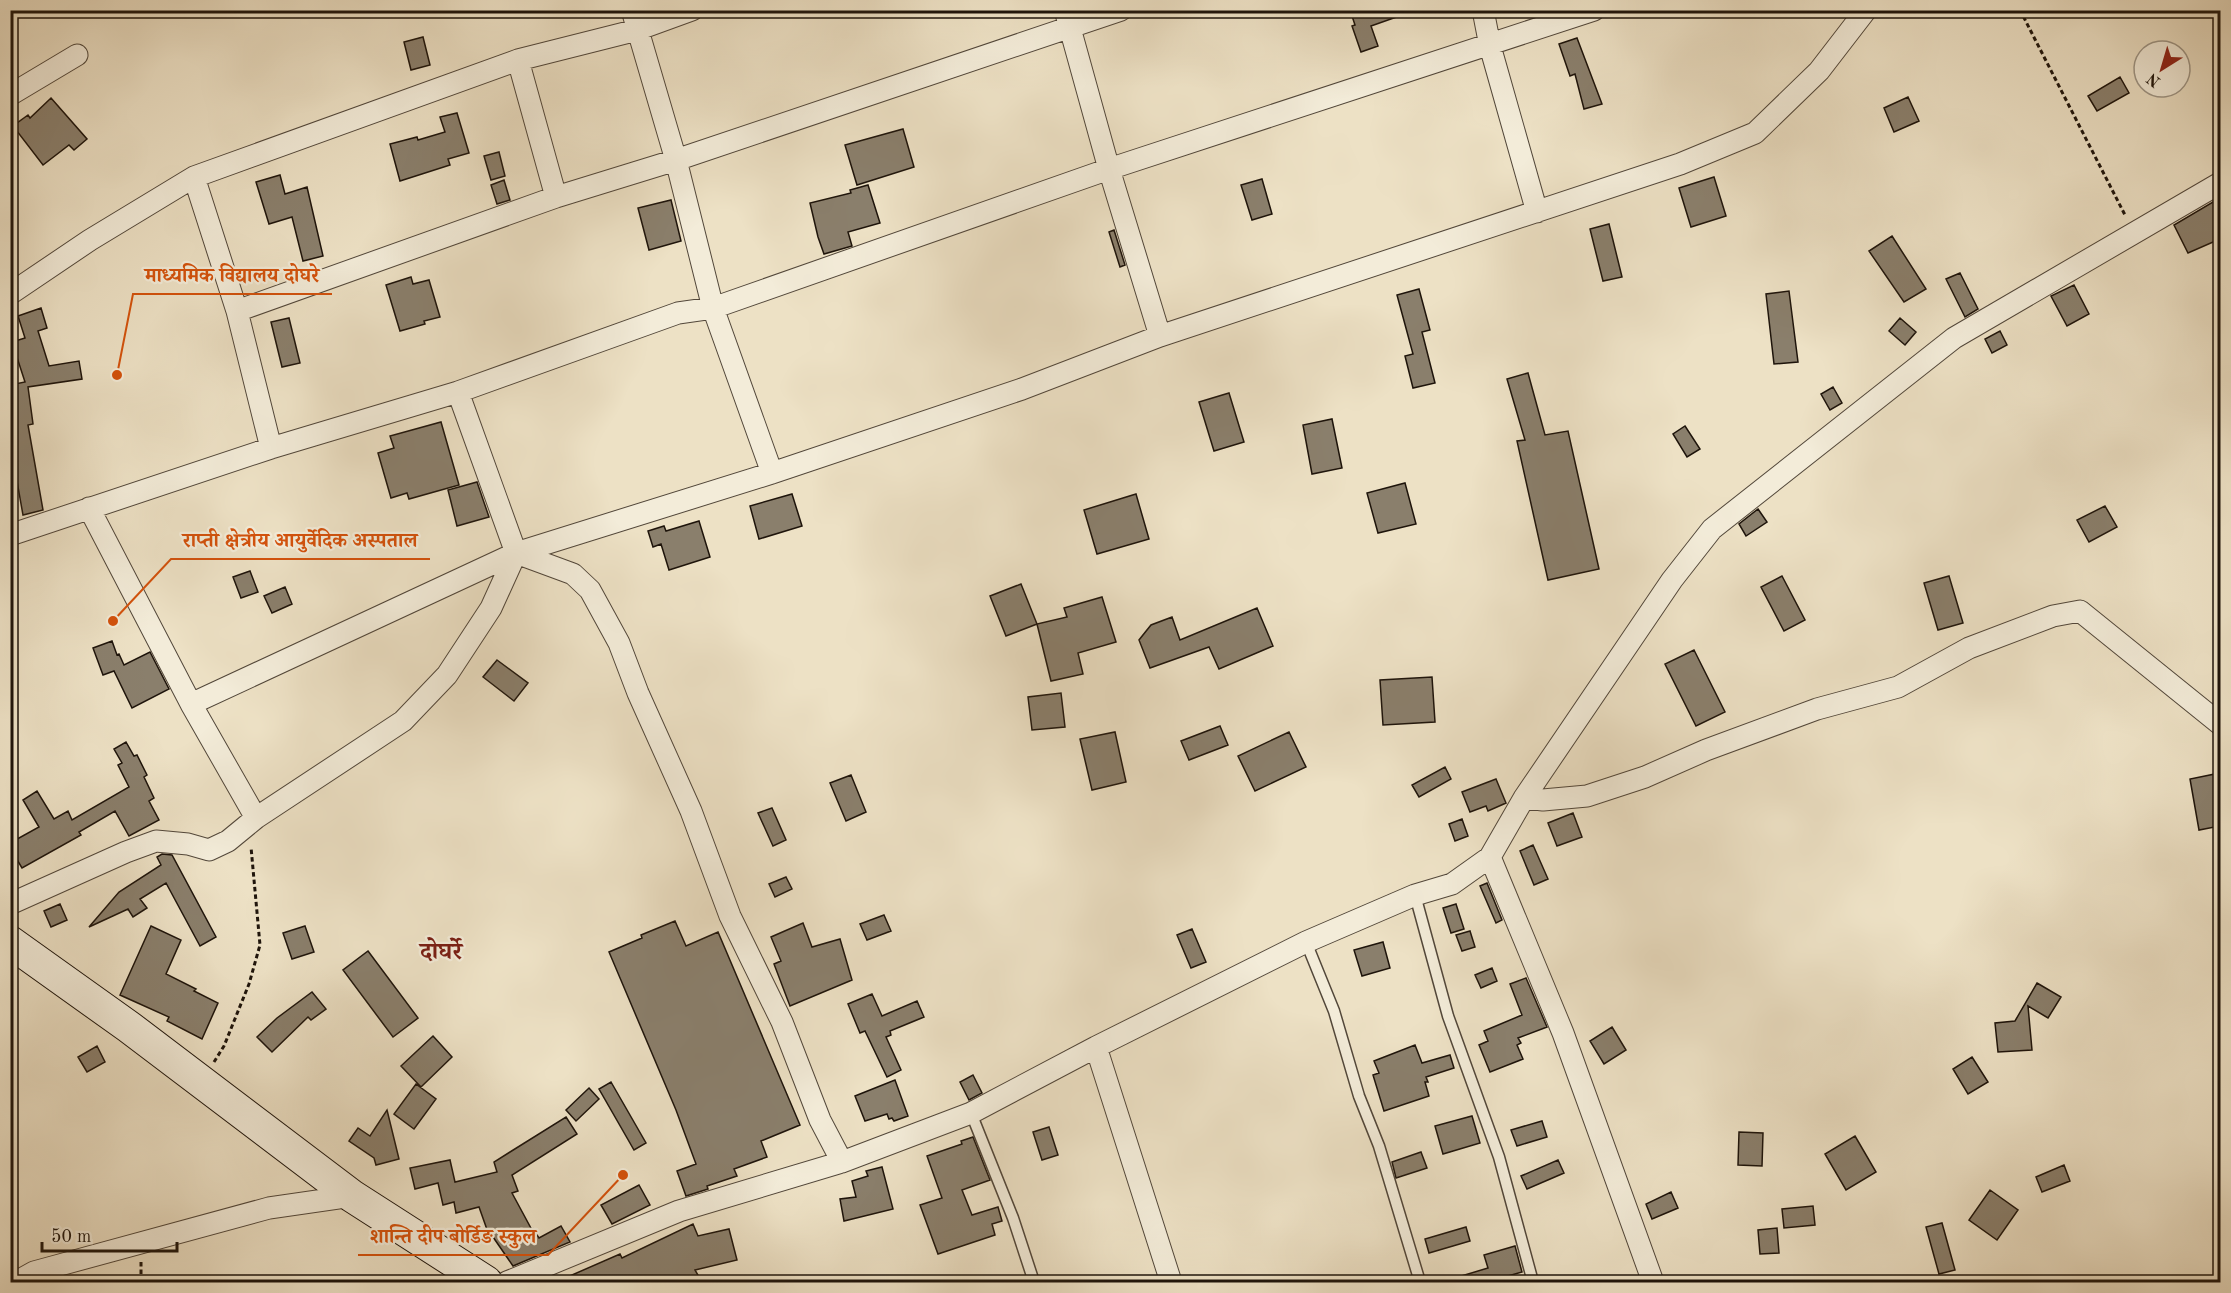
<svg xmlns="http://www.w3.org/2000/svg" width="2231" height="1293" font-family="'Old Standard TT','Noto Serif Devanagari',serif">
<rect width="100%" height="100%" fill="#ede1c5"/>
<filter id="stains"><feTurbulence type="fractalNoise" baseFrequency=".00333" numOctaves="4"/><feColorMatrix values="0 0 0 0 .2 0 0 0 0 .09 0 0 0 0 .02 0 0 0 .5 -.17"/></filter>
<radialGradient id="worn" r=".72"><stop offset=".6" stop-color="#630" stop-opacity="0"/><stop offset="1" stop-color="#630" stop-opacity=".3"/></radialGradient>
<!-- building -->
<path fill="#8a7f6c" stroke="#1e140b" stroke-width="1.5" d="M1350 10H1408V13L1371 26 1378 46 1361 52 1352 26 1355 25Z
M423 37 430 65 411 70 404 42Z
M1577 38 1602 104 1584 109 1575 74 1570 76 1559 44Z
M2120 77 2129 93 2097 111 2088 96Z
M1908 97 1919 121 1894 132 1884 108Z
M51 98 87 139 74 150 69 145 43 165 13 126 28 115 30 118Z
M457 113 469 153 448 159 450 165 400 181 390 144 417 137 418 140 445 132 440 117Z
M903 129 914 167 857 185 845 145Z
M499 152 505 176 491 180 484 156Z
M280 175 285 194 307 187 323 256 303 261 292 217 269 224 256 182Z
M1714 177 1726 216 1691 227 1679 188Z
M1262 179 1272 214 1252 220 1241 185Z
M504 180 510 200 497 204 491 185Z
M868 185 880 223 848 232 852 246 824 254 818 237 810 203 851 193 850 190Z
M2218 199 2220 203V239L2188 253 2174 225Z
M671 200 681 241 649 250 638 208Z
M1609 224 1622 277 1603 281 1590 229Z
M1114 230 1125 265 1120 267 1109 232Z
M1892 236 1926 289 1904 302 1869 251Z
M1960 273 1978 309 1965 317 1946 279Z
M411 277 413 284 429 280 440 317 424 321 425 324 400 331 386 285Z
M2074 285 2089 314 2067 326 2051 296Z
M1419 289 1430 330 1422 332 1435 383 1413 388 1405 356 1413 354 1397 295Z
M1789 291 1798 362 1774 364 1766 294Z
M41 308 47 328 38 331 49 366 79 361 82 379 28 387 33 424 28 425 43 510 23 515 10 442V385L25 382 12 342 25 338 18 316Z
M289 318 300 363 282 367 271 322Z
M1900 318 1916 332 1905 345 1889 331Z
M2000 331 2007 345 1992 353 1985 339Z
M1528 373 1545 435 1568 431 1599 569 1548 580 1517 441 1525 440 1507 379Z
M1833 387 1842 403 1830 410 1821 394Z
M1229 393 1244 442 1214 451 1199 402Z
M1332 419 1342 468 1312 474 1303 425Z
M441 422 459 485 409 499 407 493 391 498 378 453 394 448 390 436Z
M1685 426 1700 449 1687 457 1673 434Z
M477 482 489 517 457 526 448 490Z
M1405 483 1416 524 1378 533 1367 493Z
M792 494 802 526 759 539 750 506Z
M1136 494 1149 539 1097 554 1084 510Z
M2105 506 2117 527 2089 542 2077 520Z
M1758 509 1767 522 1746 536 1739 524Z
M699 521 710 557 669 570 661 544 653 547 648 531 664 526 666 531Z
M250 571 258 592 241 598 233 577Z
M1782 576 1805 620 1784 631 1761 587Z
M1949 576 1963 623 1938 630 1924 583Z
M1021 584 1037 624 1006 636 990 596Z
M285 587 292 604 272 613 264 596Z
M1102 597 1116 642 1078 653 1083 674 1051 681 1037 624 1067 617 1064 608Z
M1257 608 1273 646 1219 669 1209 647 1150 668 1139 640 1151 625 1172 617 1180 640Z
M112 641 117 655 119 654 124 665 150 652 169 689 132 708 114 671 103 675 93 648Z
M1694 650 1725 712 1696 726 1665 664Z
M497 660 528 683 514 701 483 677Z
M1432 677 1435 722 1383 725 1380 680Z
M1061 693 1065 727 1032 730 1028 697Z
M1220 726 1228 745 1189 760 1181 741Z
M1115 732 1126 782 1092 790 1080 739Z
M1289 732 1306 767 1255 791 1238 756Z
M126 742 134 756 137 755 147 775 144 777 154 798 149 801 159 820 129 836 115 811 79 832 81 835 22 868 10 848V843L39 827 23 800 37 791 54 819 68 811 72 820 129 787 118 765 122 763 114 749Z
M1445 767 1451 779 1419 797 1412 785Z
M2215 774 2220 806V826L2199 830 2190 779Z
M851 775 866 812 846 821 830 783Z
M1496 779 1506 803 1488 811 1486 806 1470 812 1462 792Z
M772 808 786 840 773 846 758 813Z
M1573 813 1582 837 1557 846 1548 823Z
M1462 819 1468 836 1455 841 1449 824Z
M1533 845 1548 879 1534 885 1520 851Z
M162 854 172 855 216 937 200 946 166 883 140 899 147 908 133 917 128 909 89 927 119 892 161 865 157 857Z
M786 877 792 889 775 897 769 884Z
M1487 883 1502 920 1496 923 1480 886Z
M60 904 67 920 51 927 44 911Z
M1456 904 1464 929 1451 933 1443 908Z
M884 915 891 931 867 940 860 924Z
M675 921 686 946 718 932 800 1125 761 1141 767 1157 734 1169 737 1176 707 1186 708 1189 686 1196 677 1171 696 1164 676 1110 609 952 642 938 641 935Z
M803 923 812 947 840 939 852 980 790 1006 774 964 781 961 771 937Z
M151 926 181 940 166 974 196 989 194 991 218 1003 202 1039 167 1021 169 1017 120 995Z
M305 926 314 952 292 959 283 933Z
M1192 929 1206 962 1191 968 1177 935Z
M1470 931 1475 947 1462 951 1456 935Z
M1383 942 1390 968 1362 976 1354 950Z
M368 951 418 1018 393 1037 343 970Z
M1492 968 1497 981 1481 988 1475 975Z
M1526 978 1547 1027 1518 1038 1521 1043 1517 1045 1523 1059 1490 1072 1479 1045 1488 1041 1484 1031 1522 1015 1510 984Z
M2037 983 2061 997 2048 1018 2028 1006 2032 1050 1998 1052 1995 1023 2015 1021Z
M312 992 326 1009 311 1020 308 1017 272 1052 257 1037 277 1018Z
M872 994 882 1016 917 1001 924 1017 890 1031 891 1035 886 1037 901 1070 887 1077 865 1031 860 1033 848 1004Z
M1612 1027 1626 1050 1604 1064 1590 1041Z
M433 1036 452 1057 421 1087 401 1066Z
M1415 1045 1422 1063 1450 1055 1454 1068 1426 1077 1428 1082H1425L1429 1096 1384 1111 1373 1075 1379 1073 1374 1061Z
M97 1046 105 1062 87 1072 78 1057Z
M1972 1057 1988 1082 1968 1094 1953 1069Z
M973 1075 982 1093 969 1100 960 1082Z
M895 1080 908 1116 894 1121 892 1118 889 1119 887 1114 865 1121 855 1096Z
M611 1082 646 1143 634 1150 599 1089Z
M416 1084 436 1099 414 1129 394 1114Z
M589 1088 599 1099 576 1121 566 1110Z
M387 1110 399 1159 376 1165 374 1158 349 1141 358 1128 370 1136Z
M1472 1116 1480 1143 1443 1154 1435 1126Z
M566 1117 577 1134 512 1175 518 1191 512 1193 532 1230 533 1229 539 1238 561 1226 570 1242 513 1266 493 1237 490 1238 479 1207 456 1213 454 1202 443 1205 438 1183 415 1189 410 1168 450 1160 455 1182 497 1172 494 1162Z
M1542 1121 1547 1137 1517 1146 1511 1130Z
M1049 1127 1058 1155 1042 1160 1033 1132Z
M1739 1132 1763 1133 1762 1166 1738 1165Z
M1855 1136 1876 1172 1846 1190 1825 1154Z
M973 1137 990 1180 962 1190 972 1215 998 1207 1002 1221 992 1224 995 1235 938 1254 920 1205 942 1198 927 1156 962 1144 961 1141Z
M1421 1152 1427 1168 1396 1178 1392 1162Z
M1558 1160 1564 1173 1527 1189 1521 1176Z
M2064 1165 2070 1181 2042 1192 2036 1177Z
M882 1167 893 1209 844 1221 840 1199 856 1197 852 1181 868 1176 866 1171Z
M639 1185 650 1205 612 1224 601 1205Z
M1990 1190 2018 1210 1997 1240 1969 1220Z
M1671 1192 1678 1208 1652 1219 1646 1204Z
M1813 1206 1815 1225 1784 1228 1782 1209Z
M1942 1223 1955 1270 1939 1274 1926 1227Z
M693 1224 698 1236 729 1229 737 1260 695 1270 702 1282H556L620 1254 622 1258Z
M1466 1227 1470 1241 1429 1253 1425 1239Z
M1777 1228 1779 1253 1760 1254 1758 1230Z
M1515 1246 1522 1272 1487 1282H1460L1458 1277 1488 1268 1484 1255Z"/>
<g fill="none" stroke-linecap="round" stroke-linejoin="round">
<defs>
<path id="lane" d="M1415 895 1448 1016 1499 1157 1533 1282
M1306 942 1334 1011 1359 1096 1379 1146 1420 1282
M971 1113 1013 1218 1034 1282"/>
<path id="street" d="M632 10 676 160 713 308 772 473
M1065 10 1109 169 1160 336
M1483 10 1490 46 1537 212
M518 60 556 197
M10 95 77 55
M194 177 237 311 271 448
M10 294 90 240 194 177 518 60 637 30 692 10
M237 311 556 197 676 160 1121 10
M458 392 516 553 573 574 590 590 619 643 638 693 691 811 730 916 782 1022 820 1120 842 1162
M89 508 191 704 256 818
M10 535 271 448 458 392 678 313 713 308 1109 169 1594 10
M191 704 516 553 772 473 1022 389 1160 336 1680 164 1755 133 1819 71 1866 10
M1524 798 1543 800 1587 796 1645 777 1706 750 1817 709 1898 687 1969 648 2053 616 2080 611 2220 724
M1490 857 1563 1033 1653 1282
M10 904 126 852 156 841 188 844 209 850 228 841 256 818 403 721 447 675 491 608 516 553
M1096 1047 1171 1282
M16 1282 34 1272 269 1208 352 1196
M507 1282 679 1211 842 1162 971 1113 1096 1047 1306 942 1415 895 1452 884 1490 857 1524 798 1672 580 1712 529 1954 338 2220 183"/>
<path id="secondary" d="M10 942 129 1027 352 1196 486 1282"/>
</defs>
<!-- lane casing -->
<use href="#lane" stroke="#52473a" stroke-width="13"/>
<!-- street casing -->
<use href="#street" stroke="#52473a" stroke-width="23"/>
<!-- secondary casing -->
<use href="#secondary" stroke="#1e140b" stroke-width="34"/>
<!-- path -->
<path stroke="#1e140b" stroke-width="3" stroke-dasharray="4.5 3" stroke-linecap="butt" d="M2020 10 2125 215
M214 1062 224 1046 249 984 260 945 251 847
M141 1262V1275L146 1282"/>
<!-- lane -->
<use href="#lane" stroke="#f3ecd9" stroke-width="10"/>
<!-- street -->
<use href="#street" stroke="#f3ecd9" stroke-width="21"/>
<!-- secondary -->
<use href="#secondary" stroke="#f3ecd9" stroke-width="32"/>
</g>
<g text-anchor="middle" stroke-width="4.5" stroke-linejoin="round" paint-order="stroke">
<!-- district labels -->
<g font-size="24" font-weight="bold" fill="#7a1f14" stroke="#f3ecd9">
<text x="441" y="959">दोघर्रे</text>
</g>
</g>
<!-- callouts -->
<path fill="none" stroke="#d4520c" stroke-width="2" d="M117 375L133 294H332M113 621L171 559H430M623 1175L548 1255H358"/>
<g fill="#d4520c" stroke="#f3ecd9" stroke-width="2">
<circle cx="117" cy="375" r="6"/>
<circle cx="113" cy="621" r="6"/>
<circle cx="623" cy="1175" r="6"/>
</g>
<g font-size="20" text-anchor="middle" font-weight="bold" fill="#d4520c" stroke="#f3ecd9" stroke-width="4.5" stroke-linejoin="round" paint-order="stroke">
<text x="232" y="282">माध्यमिक विद्यालय दोघरे</text>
<text x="300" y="547">राप्ती क्षेत्रीय आयुर्वेदिक अस्पताल</text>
<text x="453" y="1243">शान्ति दीप बोर्डिङ स्कुल</text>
</g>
<!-- margin -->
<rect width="2231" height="1293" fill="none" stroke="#ede1c5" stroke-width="36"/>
<rect x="12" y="12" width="2207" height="1269" fill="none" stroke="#1e140b" stroke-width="3"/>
<rect x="18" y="18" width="2195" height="1257" fill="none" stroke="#1e140b" stroke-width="1.5"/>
<!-- north arrow -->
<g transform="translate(2162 69) rotate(217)"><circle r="28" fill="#f3ecd9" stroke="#9e9687" stroke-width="1.5"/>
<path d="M0-4.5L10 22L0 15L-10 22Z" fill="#8f2418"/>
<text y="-9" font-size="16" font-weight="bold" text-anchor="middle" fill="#1e140b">N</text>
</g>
<!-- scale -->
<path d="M42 1242v9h135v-9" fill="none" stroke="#1e140b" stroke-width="3"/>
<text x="51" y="1242" font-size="18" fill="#1e140b" stroke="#f3ecd9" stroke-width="4.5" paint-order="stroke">50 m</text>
<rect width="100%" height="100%" filter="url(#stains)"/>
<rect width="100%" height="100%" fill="url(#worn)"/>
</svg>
